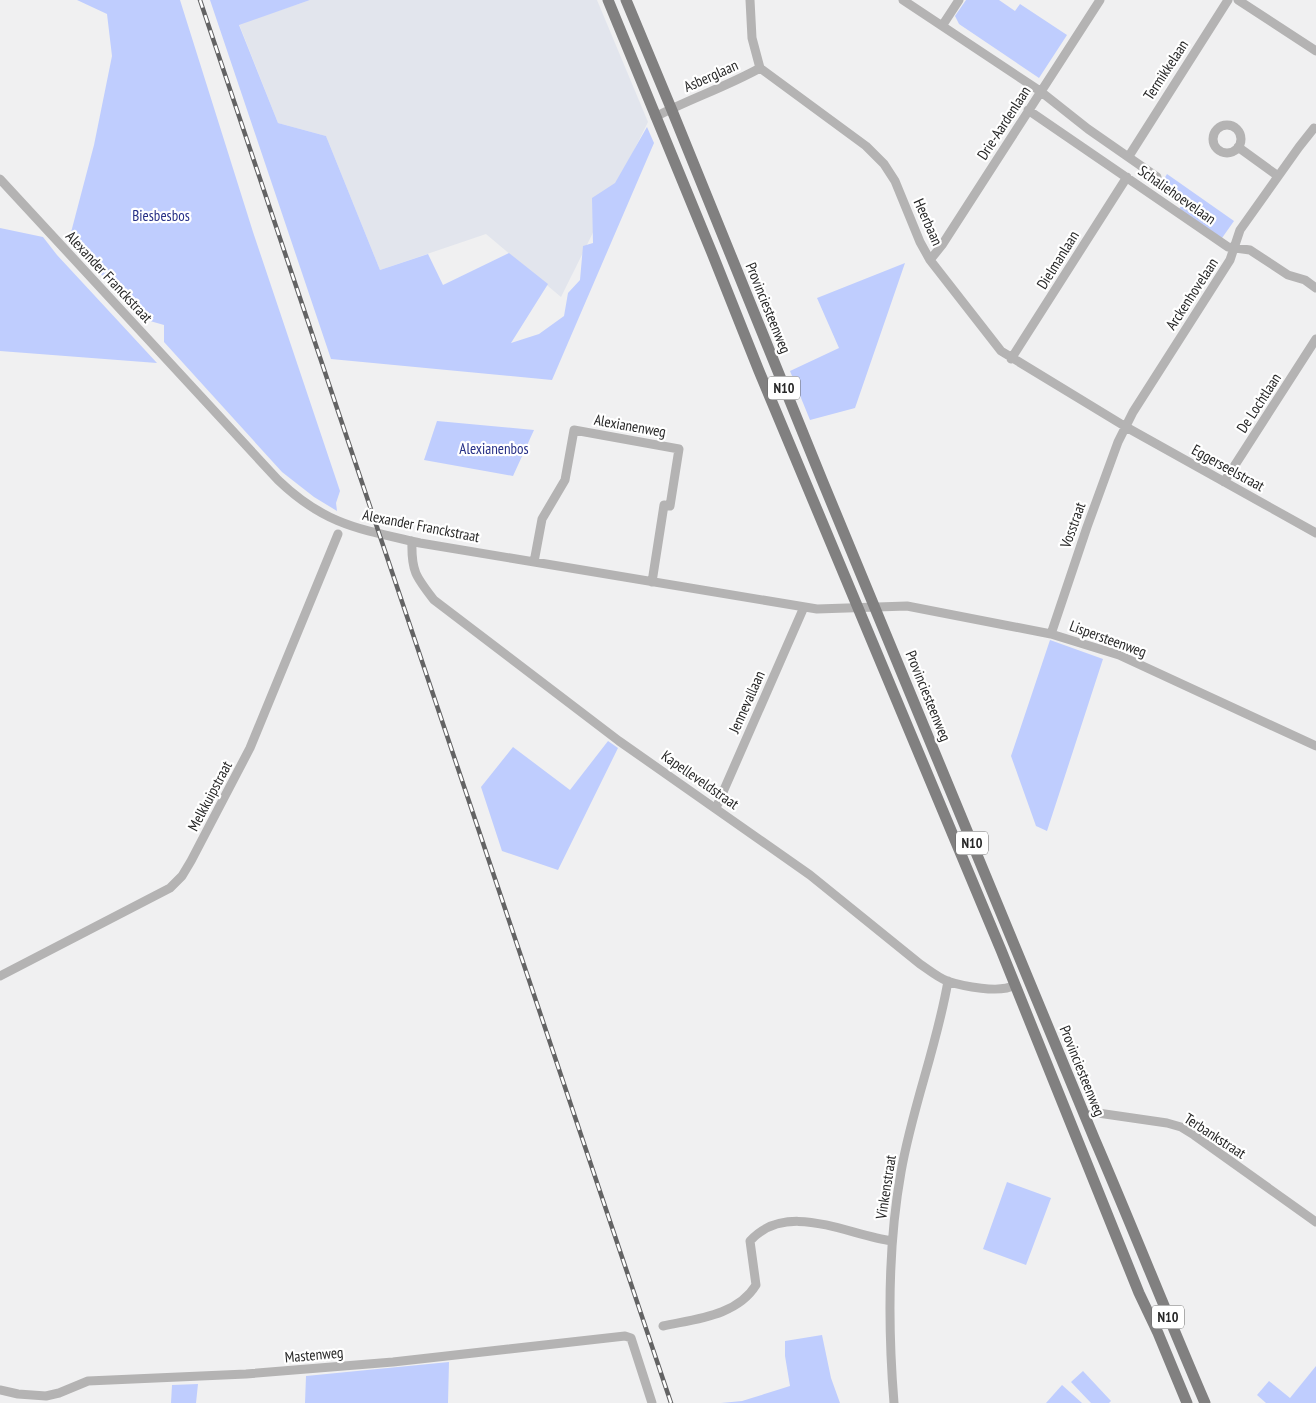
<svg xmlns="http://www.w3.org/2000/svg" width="1316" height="1403" font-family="'PT Sans Narrow',sans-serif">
<rect width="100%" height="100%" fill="#f0f0f1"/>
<!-- built -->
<path fill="#e2e5ed" d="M310 0H597L648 122 561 297 486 234 380 270 326 136 278 123 239 24Z"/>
<!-- green -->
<path fill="#bfcdfe" d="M77 0H180L253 232 340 491 336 503 337 511 314 497 282 472 164 342V325L143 319 69 240 94 145 112 56 107 14Z
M210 0H310L239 25 278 123 326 136 380 270 428 254 443 285 509 253 548 284 511 343 539 334 564 316 568 293 580 280 583 246 593 243 592 198 615 183 647 127 654 143 552 380 331 359Z
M966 0H999L1015 11 1020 4 1067 35 1039 78 959 24 955 16Z
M1167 174 1234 221 1222 238 1179 209 1184 202 1161 184Z
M0 228 43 237 57 255 157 363 0 351Z
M905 263 855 408 810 420 790 371 839 348 817 298Z
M437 421 534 430 513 476 424 460Z
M1050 640 1103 659 1047 831 1036 826 1011 756Z
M608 741 618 748 558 870 502 851 481 787 513 747 570 790Z
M1007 1182 1051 1198 1026 1265 983 1249Z
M822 1335 831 1378 840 1403H721L742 1401 790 1386 785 1356V1341Z
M449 1362 448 1403H305L306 1376Z
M1316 1366V1403H1266L1257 1395 1269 1381 1290 1398Z
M1083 1371 1111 1401 1109 1403H1091L1071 1382Z
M198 1384 196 1403H171L172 1385Z
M1062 1385 1082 1403H1046Z"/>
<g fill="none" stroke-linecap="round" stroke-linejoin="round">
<!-- minor -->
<path stroke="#b4b3b3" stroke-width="9" d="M750 0 752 38 760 68 866 146 884 164 895 181 920 242 930 260 1001 351 1126 427 1316 533
M903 0 1040 91 1088 129 1157 177
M1238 0 1316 51
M942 26 959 0
M1028 110 1228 247 1250 250 1288 275 1305 280 1316 288
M655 117C689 99 726 87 760 68
M1213 139a14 14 0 1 1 28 0a14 14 0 1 1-28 0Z
M1238 147 1278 176
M1129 156 1228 0
M0 179 278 480C325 525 359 529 420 543L817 609 907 606 1051 634 1119 655 1316 746
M930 260 942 245 1100 0
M1011 359 1127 177
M1224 482 1316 339
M412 541C411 571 416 577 434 600L619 741 810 875 920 964C929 970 937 977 947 981 962 986 1001 994 1014 985
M534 562 542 519 565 480 574 430 679 449 670 506 664 505 652 582
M1051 634 1087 527 1118 442 1133 412 1230 260 1240 230 1299 147 1314 128
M716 808 804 607
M0 976 170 888 182 876 191 861 250 748 338 534
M1085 1116 1098 1113 1167 1123 1181 1127 1194 1135 1316 1222
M663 1326C695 1319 737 1316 756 1285L750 1241C787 1200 847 1235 892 1241
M0 1390 18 1394 46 1396 59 1393 88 1381 246 1374 393 1362 625 1336 631 1338 652 1403
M894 1403C888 1329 888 1245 901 1172 912 1108 937 1046 948 981"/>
<!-- major -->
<path stroke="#818080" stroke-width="11" d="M608 0 712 253 759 371 1001 950 1139 1293 1158 1333 1187 1403
M626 0 671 108 822 480 1094 1138C1132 1226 1167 1315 1205 1403"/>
<defs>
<path id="rail" d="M200 0 671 1403"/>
</defs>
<!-- rail casing -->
<use href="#rail" stroke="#636364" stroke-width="4.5"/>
<!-- rail -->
<use href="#rail" stroke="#fff" stroke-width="2.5" stroke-dasharray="8" stroke-linecap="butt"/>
</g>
<g text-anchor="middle" stroke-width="4.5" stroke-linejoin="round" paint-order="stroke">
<!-- shield labels -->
<g fill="#fff" stroke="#686868" stroke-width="1">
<rect x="768" y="376.5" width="32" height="23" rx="4"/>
<rect x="956" y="831.5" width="32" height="23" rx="4"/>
<rect x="1152" y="1305.5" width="32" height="23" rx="4"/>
</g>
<g font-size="14" font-weight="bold" fill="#272727">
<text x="784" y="393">N10</text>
<text x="972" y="848">N10</text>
<text x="1168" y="1322">N10</text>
</g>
<!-- street labels -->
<g font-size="15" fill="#272727" stroke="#fff">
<text transform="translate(1166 70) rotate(-57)" y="5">Termikkelaan</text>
<text transform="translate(711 76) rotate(-24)" y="5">Asberglaan</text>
<text transform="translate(1004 123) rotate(-57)" y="5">Drie-Aardenlaan</text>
<text transform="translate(1177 195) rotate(35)" y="5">Schaliehoevelaan</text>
<text transform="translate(928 222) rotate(66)" y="5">Heerbaan</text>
<text transform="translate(1058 260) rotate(-58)" y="5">Dielmanlaan</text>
<text transform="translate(109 277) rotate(47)" y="5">Alexander Franckstraat</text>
<text transform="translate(1192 294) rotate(-57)" y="5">Arckenhovelaan</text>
<text transform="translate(768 308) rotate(68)" y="5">Provinciesteenweg</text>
<text transform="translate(1259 403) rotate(-57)" y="5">De Lochtlaan</text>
<text transform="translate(630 426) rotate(10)" y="5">Alexianenweg</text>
<text transform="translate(1228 468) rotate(29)" y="5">Eggerseelstraat</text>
<text transform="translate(1073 525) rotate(-70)" y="5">Vosstraat</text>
<text transform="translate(421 526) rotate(11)" y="5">Alexander Franckstraat</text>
<text transform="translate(1108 639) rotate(20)" y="5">Lispersteenweg</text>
<text transform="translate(928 696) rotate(68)" y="5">Provinciesteenweg</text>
<text transform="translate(747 702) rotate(-66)" y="5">Jennevallaan</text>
<text transform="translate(700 780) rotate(35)" y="5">Kapelleveldstraat</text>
<text transform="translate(210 796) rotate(-62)" y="5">Melkkuipstraat</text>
<text transform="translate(1082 1071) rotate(68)" y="5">Provinciesteenweg</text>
<text transform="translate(1215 1136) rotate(33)" y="5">Terbankstraat</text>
<text transform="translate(886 1187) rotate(-81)" y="5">Vinkenstraat</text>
<text transform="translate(314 1355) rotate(-5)" y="5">Mastenweg</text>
</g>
<!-- park labels -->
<g font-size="15" fill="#273086" stroke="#fff">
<text x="161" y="221">Biesbesbos</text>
<text x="494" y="454">Alexianenbos</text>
</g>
</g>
</svg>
